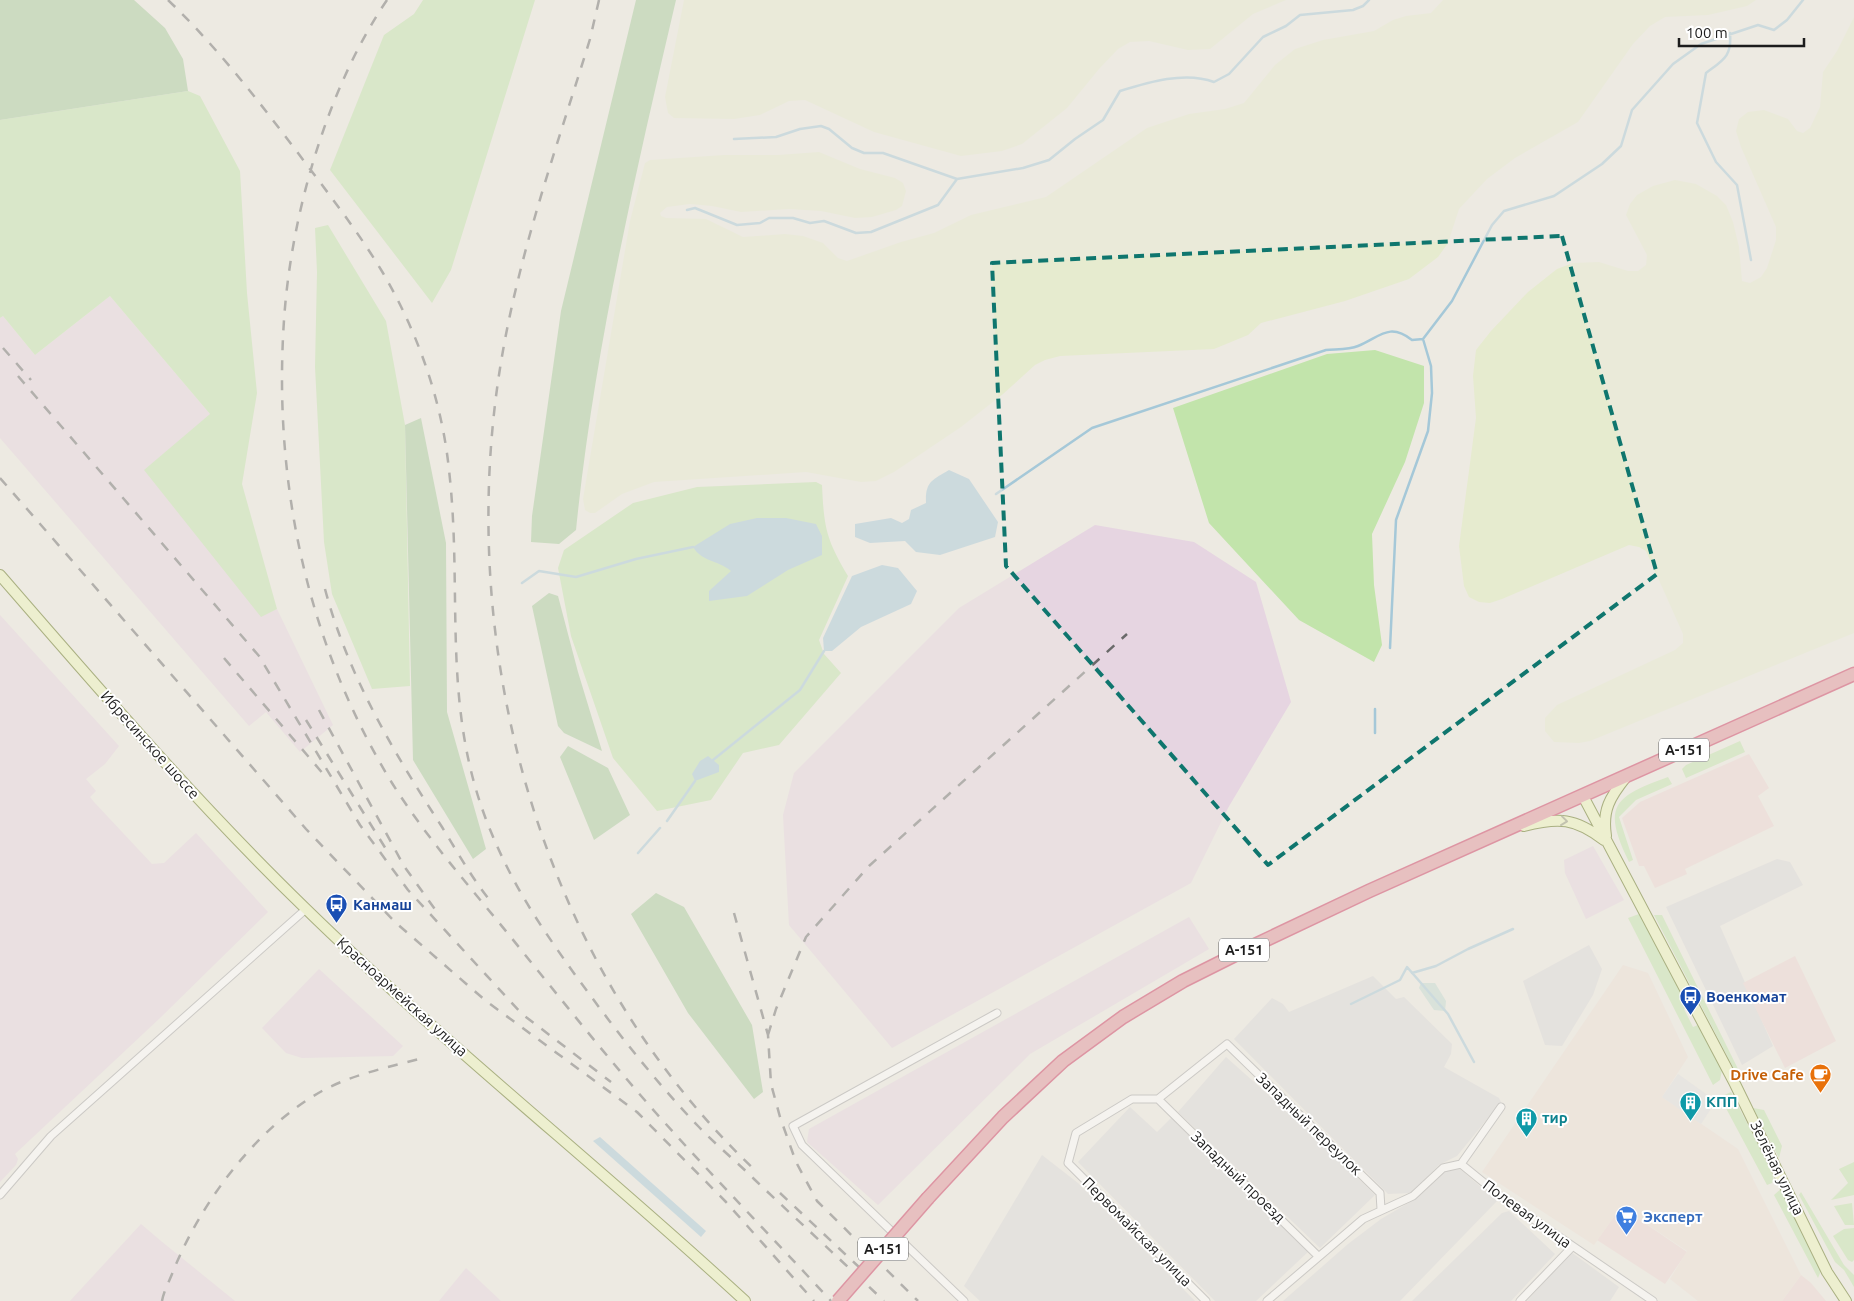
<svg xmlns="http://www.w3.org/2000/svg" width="1854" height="1301" font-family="Ubuntu,sans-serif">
<rect width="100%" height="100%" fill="#edeae2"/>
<!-- residential -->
<path fill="#dad9d9" d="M1777 859 1790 862 1803 885 1720 926 1773 1046 1742 1065 1666 907Z
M1589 945 1602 969 1593 995 1562 1046 1545 1045 1523 981Z
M1373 976 1396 999 1404 997 1452 1044 1451 1054 1444 1067 1499 1098 1501 1102 1457 1156 1439 1165 1411 1193 1388 1194 1234 1039 1272 998 1283 1004 1289 1012Z
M1226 1057 1319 1140 1375 1195 1320 1248 1178 1112Z
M1130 1107 1157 1132 1172 1117 1309 1251 1256 1301H1215L1078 1162Z
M1042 1155 1078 1183 1195 1301H980L964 1286Z
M1460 1169 1497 1201 1400 1301H1283L1348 1244 1381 1219 1410 1202 1445 1170Z
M1509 1211 1555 1254 1511 1301H1412L1502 1213Z
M1571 1252 1619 1287 1610 1301H1527Z"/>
<!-- commercial -->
<path fill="#edd6d2" d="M1749 754 1769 788 1758 796 1774 826 1685 869 1687 874 1655 888 1644 866H1639L1622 818 1640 802Z
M1795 956 1836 1041 1785 1068 1743 983Z
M1621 1207 1687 1252 1665 1284 1597 1240Z
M1801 1275 1811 1283 1826 1301H1782Z"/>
<!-- industrial -->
<path fill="#e6d5e1" d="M110 296 210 414 260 616 277 609 333 725 300 752 266 712 249 726 0 438V318L3 316 35 355Z
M1095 525 1194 542 1256 582 1291 702 1228 808 1191 883 892 1048 789 925 783 815 794 773 959 608Z
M0 615 119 746 105 764 86 779 96 791 90 797 94 802 152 864 164 863 196 833 268 912 160 1018 15 1154 18 1159 16 1165 0 1182Z
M1593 846 1624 900 1586 919 1565 873 1564 860Z
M1189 917 1209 949 1030 1054 878 1205 807 1142 809 1129Z
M319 969 403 1046 393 1056 302 1058 286 1053 262 1028Z
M141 1224 161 1241 235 1301H70Z
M466 1268 501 1301H439Z"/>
<!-- military -->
<path fill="#eedfd6" d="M1623 965 1648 973 1688 1057 1662 1097 1738 1149 1801 1275 1782 1301H1698L1670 1279 1687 1251 1621 1207 1594 1245 1482 1172Z"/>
<!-- farmland -->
<path fill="#e6ebcf" d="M684 0H1286L1253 14 1210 49 1188 50 1149 41 1130 42 1118 49 1099 69 1067 108 1022 144 1002 151 961 156 874 132 805 100 789 101 760 115 734 119 674 118 668 113 665 97Z
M1443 0H1756L1747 6 1708 15 1665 17 1650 26 1633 44 1578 122 1515 158 1487 179 1459 209 1448 243 1438 257 1409 279 1345 301 1261 323 1248 335 1214 349 1060 356 1045 360 1035 365 1003 394 961 427 894 472 876 481 861 482 806 472 654 482 622 494 595 513H590L585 510 583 499 630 221 645 163 650 160 724 155H778L819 152 860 169 895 178 903 183 906 191 902 206 896 210 872 217 855 218 821 211 789 209 741 212 712 206 690 204 667 207 660 213 661 216 666 218 706 219 743 237 785 234 803 236 823 243 838 258 847 261 901 242 934 233 971 215 1046 197 1147 128 1189 114 1225 109 1244 103 1275 65 1295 49 1323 40 1374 31 1393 20 1406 16 1431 13Z
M1854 17V633L1590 741 1579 743 1554 742 1545 731V718L1557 705 1675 650 1683 643V634L1646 551 1639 547 1629 545 1502 599 1490 603 1479 602 1469 597 1464 586 1459 546 1476 418 1473 376 1476 350 1491 331 1528 292 1557 269 1573 263 1599 262 1628 271H1638L1646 265 1647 255 1626 215 1630 204 1637 195 1653 186 1675 180 1696 184 1717 196 1726 205 1733 222 1739 247 1742 281 1750 283 1761 277 1767 268 1776 240V227L1741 147 1736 131 1739 119 1748 112 1764 110 1788 119 1797 131 1803 133 1810 128 1820 107 1823 72 1837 51Z"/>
<!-- grass -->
<path fill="#c2e4ab" d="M423 0H535L451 270 432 303 330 170 384 35 414 14Z
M188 91 200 96 240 171 247 293 257 393 242 484 277 609 261 617 144 470 210 414 110 296 35 355 3 316 0 318V120Z
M328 225 386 321 405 425 410 686 372 689 332 594 324 542 315 367 317 272 315 228Z
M1375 350 1424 366V403L1405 462 1372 534 1374 585 1382 645 1374 662 1299 620 1209 523 1173 408 1327 354Z
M816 482 822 485C824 528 826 539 848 576L819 640 824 654 841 673 779 745 743 753 711 800 657 811 613 758 571 636 558 568 564 550 633 503 697 487Z
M1740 741 1745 752 1686 778 1682 769 1686 765Z
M1668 777 1672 784 1636 800 1619 817 1633 860 1629 862C1603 808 1611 797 1668 777Z
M1639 914 1689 1006 1684 1009 1693 1027 1698 1025 1722 1070 1720 1080 1713 1085 1628 918Z
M1654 915H1662L1740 1073 1738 1077Z
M1731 1092 1774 1175 1772 1183 1767 1185 1720 1097Z
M1753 1108 1764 1110 1782 1146 1779 1158Z
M1854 1162V1195L1831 1200 1848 1183 1839 1169Z
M1781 1189 1821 1271 1818 1278 1774 1195Z
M1801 1192 1844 1265 1854 1275V1287L1844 1270 1835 1262 1799 1195Z
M1852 1203 1854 1225H1845L1834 1206Z
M1854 1228V1260L1852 1262 1848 1260 1833 1236 1844 1229Z"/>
<!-- forest -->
<path fill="#a4ca9a" d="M0 0H134L165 28 183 59 188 91 0 120Z
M636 0H676C635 175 594 351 576 530L559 544 531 542 532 516 561 311Z
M421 418 446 543 447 712 486 849 473 859 413 760 405 425Z
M549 593 558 596 578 672 602 751 564 733 558 726 532 606Z
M568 746 608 768 630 815 594 840 560 757Z
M656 893 684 907 752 1025 763 1092 754 1099 688 1013 631 914Z"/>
<!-- wetland -->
<path fill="#c0dad0" d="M1421 983H1435L1446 1001 1445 1011 1434 1010 1419 988Z"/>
<!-- parking -->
<path fill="#e0e0e0" d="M1678 1074 1716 1101 1701 1124 1662 1097Z"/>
<!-- water -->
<path fill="#a5c8d8" d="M949 470 969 479 998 522 995 537 940 555 916 552 905 541 870 543 855 537V524L891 518 902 523 909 519 911 510 926 503C925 482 932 480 949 470Z
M757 518H786L816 524 822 536V555L788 570 747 596 709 601V591L731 571C718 560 702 562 693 547L730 524Z
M882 565 898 568 917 591 911 604 861 627 832 651H824L823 638 852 576Z
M708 756 719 765V772L695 781 692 774 700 761Z
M600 1137 706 1231 701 1237 593 1141Z"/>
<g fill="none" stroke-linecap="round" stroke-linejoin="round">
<!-- stream -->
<path stroke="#a5c8d8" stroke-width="2.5" d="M1730 33C1732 57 1723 60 1706 73L1697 123 1716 162 1737 185 1751 260
M734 139 776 137 800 129 821 126 829 129 852 148 864 153H883L957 179 1023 168 1049 160 1075 139 1103 120 1120 91C1149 82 1185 71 1214 82L1229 74 1263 37 1286 26 1300 15 1353 10 1363 6 1369 0
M687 210 695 208 737 225 760 223 769 218H793L810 223 824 221 856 233 871 232 938 205 957 179
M996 494 1092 428 1326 350C1336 349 1349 350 1358 346 1380 337 1389 322 1412 340L1423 339 1452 301 1492 225 1504 211 1554 196 1602 164 1621 146 1632 110 1673 64 1701 44 1758 25 1774 30 1787 20 1803 0
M522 583 539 571 576 577 636 559 693 547
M1390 648 1396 520 1428 431 1432 393 1431 366 1423 339
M1375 733V709
M713 760 800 690 824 651
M667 821 695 781
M638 853 660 828
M1412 973 1436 966 1468 949 1513 929
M1351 1004 1400 980 1407 967 1448 1014 1474 1062"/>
<defs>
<path id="street" d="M1158 1099 1318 1256
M1501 1107 1461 1164 1504 1199 1653 1301
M0 1195 51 1136 306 909
M964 1301 802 1145 793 1126 997 1013
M1206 1301 1068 1163 1076 1133 1132 1099H1158L1227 1044 1380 1193 1381 1209
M1267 1301 1363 1219 1413 1196 1443 1168 1461 1164
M1520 1301 1572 1247"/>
<path id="secondary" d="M0 575C98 688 196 802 304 907 445 1045 600 1167 745 1301
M1583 796 1735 1084 1827 1272 1846 1301
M1524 826C1559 817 1575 818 1604 840
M1606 836C1602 810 1610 797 1626 777"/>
<path id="highway" d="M928 1198 1003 1117 1063 1061 1123 1017 1183 981 1255 945 1369 891 1854 674"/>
</defs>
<!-- street casing -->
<use href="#street" stroke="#a3a3a3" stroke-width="9"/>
<!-- secondary casing -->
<use href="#secondary" stroke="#586b0c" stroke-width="12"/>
<!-- highway casing -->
<use href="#highway" stroke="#cb2f57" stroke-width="15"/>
<!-- street -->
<use href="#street" stroke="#fff" stroke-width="7"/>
<!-- secondary -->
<use href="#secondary" stroke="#edf5b9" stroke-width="10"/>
<!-- highway -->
<use href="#highway" stroke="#e08e97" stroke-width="12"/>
<!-- rail -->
<path stroke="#6a6a6a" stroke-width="2.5" stroke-dasharray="10 10" stroke-linecap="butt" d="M168 0C217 47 257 99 298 153 327 192 358 231 383 273 418 333 442 401 449 470 463 592 441 703 487 822 511 883 538 923 576 976 614 1028 653 1079 698 1126 716 1145 736 1161 754 1179 797 1220 841 1260 884 1301
M387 0C327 88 291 215 284 320 273 482 307 644 392 783 431 845 481 899 526 956 569 1009 611 1062 656 1113 713 1177 773 1238 831 1301
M599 0 590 39C559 140 523 241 504 345 450 637 537 965 756 1171
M3 348 31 380
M18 376 259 656 360 825 408 890 522 1014 611 1082
M0 478 306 829 395 922 486 1001 637 1112 726 1202 814 1301
M325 589C348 676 394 753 442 827 458 853 473 880 492 903
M224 658 325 776
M319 710 404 866 439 915
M306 720 389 854
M734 913 768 1035 771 1084 780 1117 796 1162 817 1201 918 1301
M768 1035 776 1009 806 937 869 866 1127 634
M780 1193 860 1268
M162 1301C164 1290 170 1280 174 1269 202 1201 257 1127 322 1091 353 1074 390 1067 423 1058"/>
<defs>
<path id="highway-bridge" d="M838 1301 928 1198"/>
</defs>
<!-- highway-bridge casing -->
<use href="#highway-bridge" stroke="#cb2f57" stroke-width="15" stroke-linecap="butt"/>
<!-- highway-bridge -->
<use href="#highway-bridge" stroke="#e08e97" stroke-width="12"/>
</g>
<!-- one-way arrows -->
<defs><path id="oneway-chevron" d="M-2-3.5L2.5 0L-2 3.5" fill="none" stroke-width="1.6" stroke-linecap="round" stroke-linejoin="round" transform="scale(1.25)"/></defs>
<use stroke="#8f9372" href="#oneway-chevron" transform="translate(1564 821) rotate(7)"/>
<!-- marked area -->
<path d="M0 0H1854V1301H0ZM1562 236 1657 574 1268 865 1006 566 992 263Z" fill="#edeae2" fill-opacity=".55" fill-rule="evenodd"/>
<path fill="none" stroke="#0f766e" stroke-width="4" stroke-dasharray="10 6" stroke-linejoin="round" d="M1562 236 1657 574 1268 865 1006 566 992 263Z"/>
<!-- icons -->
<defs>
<symbol id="bus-pin" viewBox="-11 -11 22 30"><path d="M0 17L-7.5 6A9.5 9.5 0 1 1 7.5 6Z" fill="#1a4fb4" stroke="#fff"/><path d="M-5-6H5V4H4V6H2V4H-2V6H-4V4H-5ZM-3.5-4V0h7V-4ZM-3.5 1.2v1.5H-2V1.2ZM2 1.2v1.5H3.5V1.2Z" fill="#fff"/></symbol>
<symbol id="cafe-pin" viewBox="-11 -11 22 30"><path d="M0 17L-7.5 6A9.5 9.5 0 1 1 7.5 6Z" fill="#e8710a" stroke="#fff"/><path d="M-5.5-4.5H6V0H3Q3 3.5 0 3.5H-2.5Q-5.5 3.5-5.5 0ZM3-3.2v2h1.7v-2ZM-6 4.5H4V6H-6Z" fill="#fff"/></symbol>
<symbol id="building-pin" viewBox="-11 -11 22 30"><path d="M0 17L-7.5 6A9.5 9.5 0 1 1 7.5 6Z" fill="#0f9aa8" stroke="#fff"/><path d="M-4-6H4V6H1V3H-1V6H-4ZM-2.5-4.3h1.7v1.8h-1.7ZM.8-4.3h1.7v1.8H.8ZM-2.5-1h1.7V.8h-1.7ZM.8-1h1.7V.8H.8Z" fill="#fff"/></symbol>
<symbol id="supermarket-pin" viewBox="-11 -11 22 30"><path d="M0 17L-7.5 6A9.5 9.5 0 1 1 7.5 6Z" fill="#3f7fe0" stroke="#fff"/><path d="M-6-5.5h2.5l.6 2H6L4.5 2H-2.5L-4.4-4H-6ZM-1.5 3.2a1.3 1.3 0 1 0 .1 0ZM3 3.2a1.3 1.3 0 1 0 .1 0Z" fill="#fff"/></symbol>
</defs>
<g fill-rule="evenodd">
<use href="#bus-pin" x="324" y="892" width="25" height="34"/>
<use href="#bus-pin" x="1678" y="984" width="25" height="34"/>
<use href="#cafe-pin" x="1808" y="1062" width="25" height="34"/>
<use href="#building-pin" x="1678" y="1090" width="25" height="34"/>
<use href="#building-pin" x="1514" y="1106" width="25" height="34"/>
<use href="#supermarket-pin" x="1614" y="1204" width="25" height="34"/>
</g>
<g text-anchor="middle" stroke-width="4" stroke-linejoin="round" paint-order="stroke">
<!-- shield labels -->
<g fill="#fff" stroke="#606060" stroke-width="1">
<rect x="1659" y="738.5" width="50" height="23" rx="4"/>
<rect x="1219" y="938.5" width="50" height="23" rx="4"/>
<rect x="858" y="1237.5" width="50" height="23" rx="4"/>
</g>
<g font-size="14" font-weight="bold" fill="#1c1c1c">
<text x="1684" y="755">А-151</text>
<text x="1244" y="955">А-151</text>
<text x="883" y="1254">А-151</text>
</g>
<!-- street labels -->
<g font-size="15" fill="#1c1c1c" stroke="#fff">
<text transform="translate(150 745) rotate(48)" y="5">Ибресинское шоссе</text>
<text transform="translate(402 997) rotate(42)" y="5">Красноармейская улица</text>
<text transform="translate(1309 1124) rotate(44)" y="5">Западный переулок</text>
<text transform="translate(1777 1168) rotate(64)" y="5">Зелёная улица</text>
<text transform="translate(1238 1177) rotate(44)" y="5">Западный проезд</text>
<text transform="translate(1527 1214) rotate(36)" y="5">Полевая улица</text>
<text transform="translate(1137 1232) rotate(45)" y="5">Первомайская улица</text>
</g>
<!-- transit labels -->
<g font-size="15" font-weight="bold" fill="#164399" stroke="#fff" text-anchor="start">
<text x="353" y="910">Канмаш</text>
<text x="1706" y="1002">Военкомат</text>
</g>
<!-- food labels -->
<g font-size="15" font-weight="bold" fill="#c56008" stroke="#fff" text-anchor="end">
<text x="1804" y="1080">Drive Cafe</text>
</g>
<!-- culture labels -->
<g font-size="15" font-weight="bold" fill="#0d838f" stroke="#fff" text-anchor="start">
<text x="1706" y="1107">КПП</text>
<text x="1542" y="1123">тир</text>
</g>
<!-- shop labels -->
<g font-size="15" font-weight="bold" fill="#366cbe" stroke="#fff" text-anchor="start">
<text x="1643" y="1222">Эксперт</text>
</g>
</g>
<!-- scale -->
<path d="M1679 38v8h125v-8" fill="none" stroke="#1c1c1c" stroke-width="2.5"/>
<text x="1686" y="38" font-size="15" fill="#1c1c1c" stroke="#ffffff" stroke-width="4" paint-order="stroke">100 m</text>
</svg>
